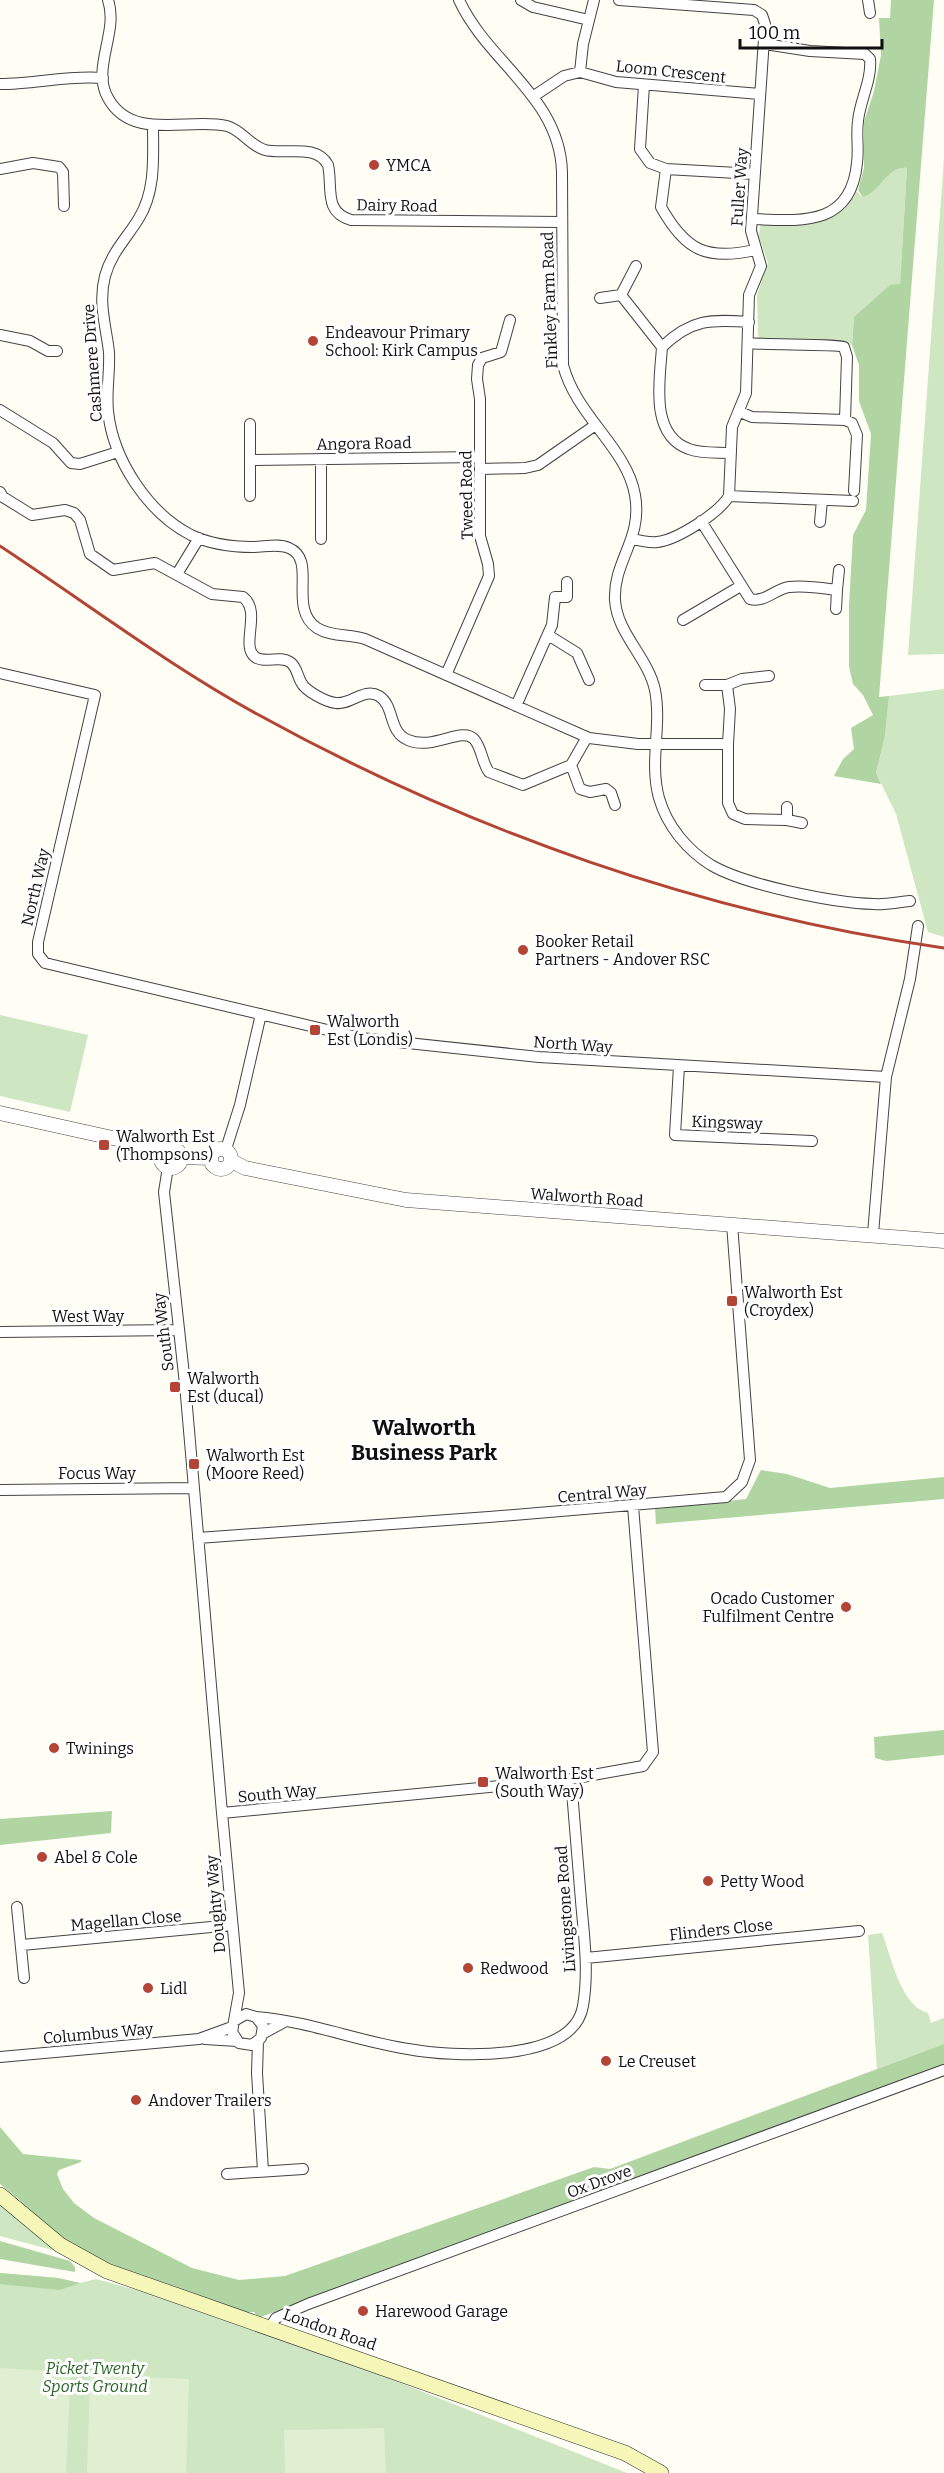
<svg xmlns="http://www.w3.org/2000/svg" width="944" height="2473" font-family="Bitter,serif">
<rect width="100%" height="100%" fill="#fefef5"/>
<!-- green -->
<path fill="#cee6c1" d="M944 158V654L908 655Z
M901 167 907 168 900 284 854 317 852 345 833 340 764 341 758 336 757 295 768 263 759 237 760 225H802L820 221 855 190 863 197C877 188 886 173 901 167Z
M944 689V937L928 932 896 814 876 773 885 736 889 696Z
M0 1015 88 1035 70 1112 0 1096Z
M882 1933C891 1956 901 2007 928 2013L931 2023 944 2018V2044L877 2069 868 1935Z
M0 2202 56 2251 0 2236Z
M0 2273 58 2278 80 2283 96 2279 155 2295 338 2358 627 2473H0Z"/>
<!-- forest -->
<path fill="#b0d5a2" d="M891 0H934L879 697 889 696 885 736 876 773 881 784 834 776 843 759 854 749 851 728 873 715 863 695 853 684 849 667V605L853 535 866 510 871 434 859 401V365L852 345 854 317 890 285 900 284 907 168C888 165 880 192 863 197L858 190 864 168V122L874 91 881 55 879 18H890Z
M761 1470 787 1474 830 1488 944 1477V1499L656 1524 655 1509 746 1499Z
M944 1730V1755L886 1761 875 1758 874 1737Z
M112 1811 111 1833 0 1845V1819Z
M944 2044V2065L258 2318 254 2312H244C193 2295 137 2281 89 2255 55 2237 30 2207 0 2184V2127L23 2154 81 2160V2162L59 2170 57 2174 63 2189 74 2203 94 2218 192 2268 239 2280 285 2276 594 2167 610 2169Z
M0 2241 70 2261 75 2267V2272L0 2259Z
M0 2273 58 2278 80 2283 60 2290 0 2284Z"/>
<!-- pitch -->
<path fill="#e0eed2" d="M0 2368 71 2372 66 2473H0Z
M90 2375 189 2379 186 2473H87Z
M384 2428 386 2473H285L284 2430Z"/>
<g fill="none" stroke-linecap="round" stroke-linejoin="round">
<defs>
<path id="minor" d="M108 0C119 32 91 68 108 98 132 142 189 117 227 126 242 130 250 146 265 150 285 155 316 143 328 165 333 187 323 212 351 220L562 222
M459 0C488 63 560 97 562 172L563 365C576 416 627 448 635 495 643 539 613 561 615 600 617 634 648 657 655 690 662 726 649 762 659 798 667 826 687 850 711 865 745 885 834 903 874 904 885 905 898 902 910 901
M521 0 533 7 589 20
M619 0 754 10 762 15 765 24 751 231 761 266 749 295 746 393 732 427 729 496C719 513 677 540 657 542 649 543 641 541 633 539
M868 0 870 13
M580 72 583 44 594 0
M0 84C35 84 68 75 103 78
M644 85 640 149 650 163 666 169 755 174
M534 96 564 76 580 72 616 82 760 94
M153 125C153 157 156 190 139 218 127 238 111 253 105 276 98 303 106 326 109 352 110 372 106 392 108 411 113 460 148 513 191 535 210 544 231 547 253 547 264 547 278 543 289 548 318 560 287 608 317 628 331 637 350 634 365 639L589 738 638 744H728V803L733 814 745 819 787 820V807
M0 169 33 163 59 167 63 172 64 206
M666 169 661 207C685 250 706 261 755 250
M752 219C801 221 851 227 857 163 859 149 856 135 858 121 860 100 872 80 870 59L865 54 810 51 765 44
M621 295 662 347
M600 298 621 295 636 266
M0 335 30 341 48 351H57
M0 410 53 443 71 463 80 464 118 452
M740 412 752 417 845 420 847 357 844 347C839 344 764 345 748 343
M845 420 852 423 857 435 854 491
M731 453C718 452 702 454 689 449 649 435 660 379 662 347 691 319 711 319 749 322
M321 459V539
M250 460 479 457
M480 469 525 468 538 465 594 426
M0 492 3 497 32 515 65 510 74 513 80 520 90 554 113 570 155 563 212 594 243 597C262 612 240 645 255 657 265 664 280 655 290 662 297 667 297 675 301 682 305 691 326 702 336 703 351 705 364 687 379 696 395 706 388 732 408 740 434 751 461 726 474 739 482 748 482 763 489 772L523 785 571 765 587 737
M250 496V424
M729 496 853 501
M701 521 750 599C765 603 775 589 789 587 805 585 822 588 837 590L836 609
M820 522 822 500
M177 574 199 538
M837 590 839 570
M683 620 739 587
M548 635 577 653 589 680
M0 673 95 695 38 942V954L45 963 361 1038 539 1057 886 1077
M446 675 489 576 488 564 480 536V399L477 379 478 365 482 358 501 352 510 320
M705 685H727
M516 706 552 625 555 597H567V582
M728 744 730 709 727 685 742 679 769 676
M571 765 580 789 590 792 606 789 611 793 615 805
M787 820 802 823
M679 1066 675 1135 812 1141
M226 1149 240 1105 261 1014
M168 1167 164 1192 185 1384 222 1813 571 1779 643 1766 653 1752 633 1506
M873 1234 886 1077 910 979 918 926
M0 1332 177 1330
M0 1490 194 1488
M198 1538 489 1517 726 1497 742 1482 750 1460 732 1224
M222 1813 239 1993 232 2032 239 2043 252 2045 261 2038 263 2026 256 2017 246 2014 234 2021
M17 1907 24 1978
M22 1945 232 1925
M586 1958 859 1931
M256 2017C308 2021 357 2041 408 2049 451 2057 573 2064 583 2006 589 1971 584 1936 581 1901 578 1860 574 1820 571 1779
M262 2034 286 2021
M205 2039 237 2041
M258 2041 257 2073 263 2171
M0 2057 199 2039 232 2027
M227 2174 303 2169
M270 2327 276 2318 308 2304 944 2070"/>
<path id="tertiary" d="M0 1113 144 1145 163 1153
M161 1158a10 10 0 1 1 20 0a10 10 0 1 1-20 0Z
M211 1159a10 10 0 1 1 20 0a10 10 0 1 1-20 0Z
M180 1157 211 1158
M232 1161 245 1168 406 1200 944 1241"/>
<path id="secondary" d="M0 2195 60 2245 107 2271 625 2453 661 2473"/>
</defs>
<!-- minor casing -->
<use href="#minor" stroke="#434343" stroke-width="12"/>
<!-- tertiary casing -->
<use href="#tertiary" stroke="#434343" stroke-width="15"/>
<!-- secondary casing -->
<use href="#secondary" stroke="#323232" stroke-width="16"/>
<!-- minor -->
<use href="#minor" stroke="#fff" stroke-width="10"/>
<!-- tertiary -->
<use href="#tertiary" stroke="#fff" stroke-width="14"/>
<!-- secondary -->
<use href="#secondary" stroke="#f4f7b7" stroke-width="15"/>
<!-- rail -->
<path stroke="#b34436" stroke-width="3" d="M0 546C85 602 168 665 257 714 469 831 704 914 944 948"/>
</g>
<!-- markers -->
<g fill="#b34436" stroke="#fff" stroke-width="2">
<circle cx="374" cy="165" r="6"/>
<circle cx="313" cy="341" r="6"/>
<circle cx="523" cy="950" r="6"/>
<rect x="309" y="1024" width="12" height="12" rx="3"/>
<rect x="98" y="1139" width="12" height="12" rx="3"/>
<rect x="726" y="1295" width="12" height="12" rx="3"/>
<rect x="169" y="1381" width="12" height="12" rx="3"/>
<rect x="188" y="1458" width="12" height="12" rx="3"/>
<circle cx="846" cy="1607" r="6"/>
<circle cx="54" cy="1748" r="6"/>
<rect x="477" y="1776" width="12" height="12" rx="3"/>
<circle cx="42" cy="1857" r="6"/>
<circle cx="708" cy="1881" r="6"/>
<circle cx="468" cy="1968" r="6"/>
<circle cx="148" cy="1988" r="6"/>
<circle cx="606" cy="2061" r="6"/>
<circle cx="136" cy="2100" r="6"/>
<circle cx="363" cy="2311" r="6"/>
</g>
<g text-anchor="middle" stroke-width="6" stroke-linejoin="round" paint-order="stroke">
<!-- street labels -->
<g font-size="16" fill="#101010" stroke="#fff">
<text transform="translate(671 71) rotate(6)" y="6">Loom Crescent</text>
<text transform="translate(739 187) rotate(-86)" y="6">Fuller Way</text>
<text transform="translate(397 205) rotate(1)" y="6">Dairy Road</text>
<text transform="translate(549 300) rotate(-92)" y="6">Finkley Farm Road</text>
<text transform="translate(92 363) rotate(-94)" y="6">Cashmere Drive</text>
<text transform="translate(364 443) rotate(-1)" y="6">Angora Road</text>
<text transform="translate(466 495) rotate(-91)" y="6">Tweed Road</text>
<text transform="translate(35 887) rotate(-77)" y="6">North Way</text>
<text transform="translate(573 1044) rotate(4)" y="6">North Way</text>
<text transform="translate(727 1122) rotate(2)" y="6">Kingsway</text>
<text transform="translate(587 1197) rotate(4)" y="6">Walworth Road</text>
<text x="88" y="1322">West Way</text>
<text transform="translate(163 1332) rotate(-97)" y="6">South Way</text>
<text x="97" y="1479">Focus Way</text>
<text transform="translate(602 1493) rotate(-5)" y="6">Central Way</text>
<text transform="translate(277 1793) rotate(-5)" y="6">South Way</text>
<text transform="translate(215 1904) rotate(-95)" y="6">Doughty Way</text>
<text transform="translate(565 1909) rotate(-94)" y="6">Livingstone Road</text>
<text transform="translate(126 1920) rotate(-5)" y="6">Magellan Close</text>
<text transform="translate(721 1929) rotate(-6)" y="6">Flinders Close</text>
<text transform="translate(98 2033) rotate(-5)" y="6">Columbus Way</text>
<text transform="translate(599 2181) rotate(-20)" y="6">Ox Drove</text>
<text transform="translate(330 2329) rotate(19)" y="6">London Road</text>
</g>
<!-- poi labels -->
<g font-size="16" fill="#101010" stroke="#fff" text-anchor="start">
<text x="386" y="171">YMCA</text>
<text x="325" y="338">Endeavour Primary<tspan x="325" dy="18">School: Kirk Campus</tspan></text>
<text x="535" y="947">Booker Retail<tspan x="535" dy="18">Partners - Andover RSC</tspan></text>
<text x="327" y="1027">Walworth<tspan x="327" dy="18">Est (Londis)</tspan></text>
<text x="116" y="1142">Walworth Est<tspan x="116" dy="18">(Thompsons)</tspan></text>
<text x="744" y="1298">Walworth Est<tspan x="744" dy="18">(Croydex)</tspan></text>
<text x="187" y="1384">Walworth<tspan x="187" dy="18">Est (ducal)</tspan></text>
<text x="206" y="1461">Walworth Est<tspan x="206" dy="18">(Moore Reed)</tspan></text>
<text x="834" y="1604" text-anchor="end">Ocado Customer<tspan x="834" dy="18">Fulfilment Centre</tspan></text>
<text x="66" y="1754">Twinings</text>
<text x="495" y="1779">Walworth Est<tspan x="495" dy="18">(South Way)</tspan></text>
<text x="54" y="1863">Abel &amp; Cole</text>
<text x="720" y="1887">Petty Wood</text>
<text x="480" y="1974">Redwood</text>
<text x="160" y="1994">Lidl</text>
<text x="618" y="2067">Le Creuset</text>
<text x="148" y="2106">Andover Trailers</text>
<text x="375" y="2317">Harewood Garage</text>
</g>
<!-- park labels -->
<g font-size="16" font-style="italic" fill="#296326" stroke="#fff">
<text x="95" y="2374">Picket Twenty<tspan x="95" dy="18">Sports Ground</tspan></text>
</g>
<!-- district labels -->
<g font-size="22" font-weight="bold" fill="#101010" stroke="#fff">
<text x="424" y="1435">Walworth<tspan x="424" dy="25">Business Park</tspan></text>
</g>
</g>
<!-- scale -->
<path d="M740 39v9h142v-9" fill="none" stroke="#101010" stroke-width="3"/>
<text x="749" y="39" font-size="18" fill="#101010" stroke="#ffffff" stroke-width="4.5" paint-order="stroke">100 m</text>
</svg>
